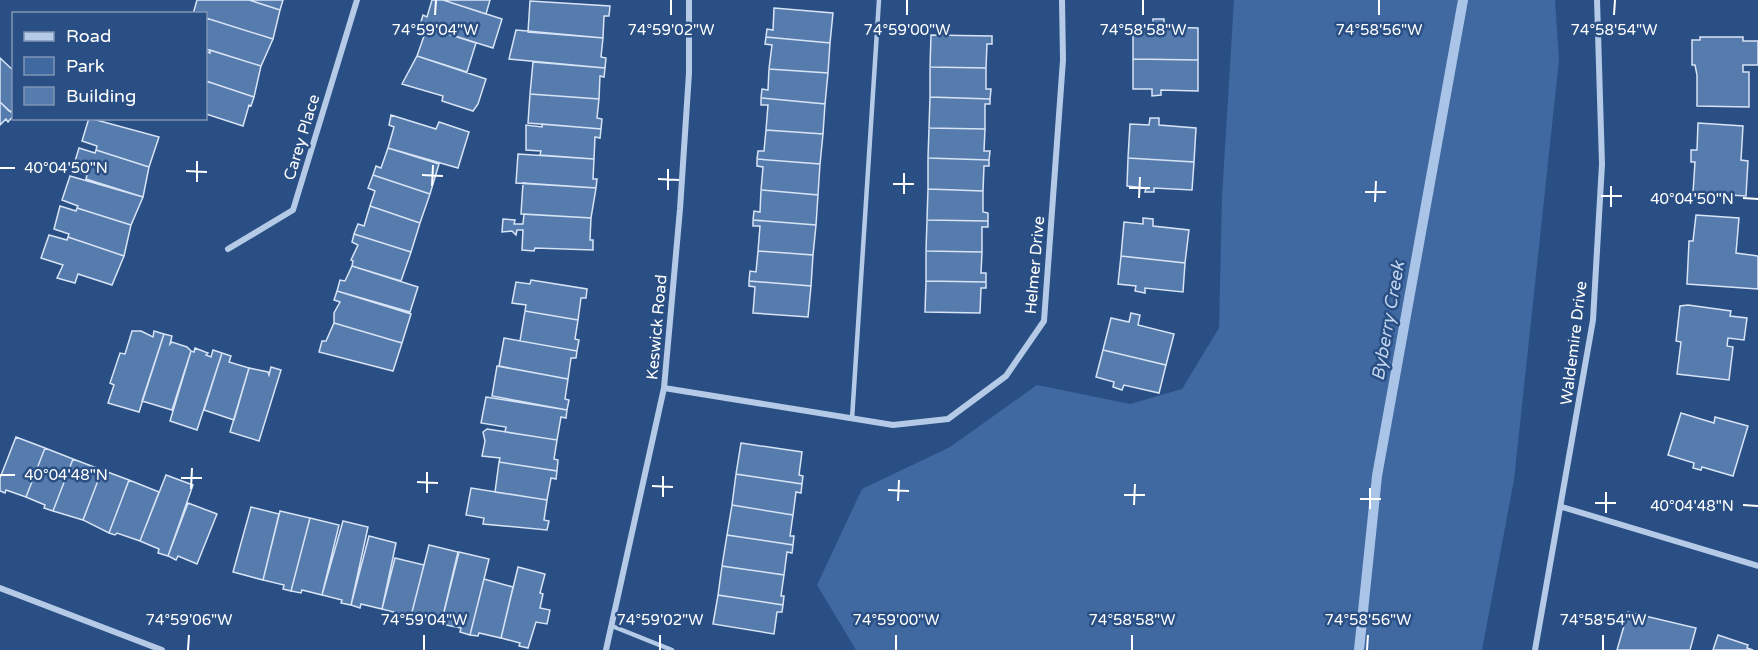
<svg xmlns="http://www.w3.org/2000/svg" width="1758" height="650" font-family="'Varela Round',sans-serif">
<rect width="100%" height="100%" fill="#2a4f84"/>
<!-- green -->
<path fill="#3f69a0" d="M1234 0H1555L1559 60 1514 480 1482 650H856L817 585 862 489 950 447 1037 385 1130 404 1182 389 1219 328 1222 197Z"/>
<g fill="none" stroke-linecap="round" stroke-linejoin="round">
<!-- stream -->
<path stroke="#a9c4e7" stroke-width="10" d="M1359 650 1377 476 1463 0"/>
</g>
<!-- building -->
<path fill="#567bad" stroke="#d7e4f6" stroke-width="1.5" d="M197 0H249L280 10 273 39 206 18V14H193Z
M249 0H283L280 10Z
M432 0H443L502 19 493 48 420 25 423 15 427 17Z
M443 0H490L486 14Z
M530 1 610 6 609 16H604L603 38 528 32Z
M774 8 833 13 830 43 766 37 767 29 773 30Z
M206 18 273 39 261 66 206 49Z
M1153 19H1164V27L1198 28V60L1133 59V26H1153Z
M420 25 476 43 467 72 417 56 424 36 417 34Z
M516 30 603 38 601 57 606 58 605 68 509 59Z
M931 35 992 36V44H987L986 68 930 67Z
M766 37 830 43 828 73 769 69 772 45 765 44Z
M1700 37H1743V41H1758V65H1743V72H1749V107L1697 106V75L1695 65H1692V40H1700Z
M210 50 261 66 254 97 206 81V51L210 53Z
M417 56 486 79 478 104 473 111 442 101 443 96 402 84Z
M0 58 14 71V111H9L0 102Z
M1133 59 1198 60V91L1161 90V95L1152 96V89H1133Z
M533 62 605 68 604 77 600 76 599 99 530 94Z
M930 67 986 68V89H991L990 99 930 97Z
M769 69 828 73 825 104 761 98 762 89 768 90Z
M206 81 254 97 251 106 249 105 243 126 206 114Z
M530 94 599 99 597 118 602 119 601 129 528 123Z
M930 97 990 99V104H985V129L929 128Z
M761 98 825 104 823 134 766 130 768 105H761Z
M0 102 14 115 8 122 6 119 0 125Z
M391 115 436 129 439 122 469 132 458 168 388 148 394 127 389 125Z
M89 118 159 137 149 167 96 150 97 146 82 141Z
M1150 118H1159V125L1196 128 1194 162 1128 158 1130 124 1149 125Z
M1698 123 1743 126 1741 160 1748 161 1746 196 1693 193 1695 162H1691V150H1697Z
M542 124 601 129 600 138 595 137 594 159 540 155 541 151 526 150V125L542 127Z
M929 128 985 129 984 151H990L989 160 928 158Z
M766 130 823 134 820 164 757 159 758 151H764Z
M79 148 95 153 96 150 149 167 143 197 86 179 87 175 72 171Z
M388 148 439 164 430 194 373 175 376 166 381 168Z
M518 154 594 159 593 179H597L596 188 516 183Z
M928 158 989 160V166H984L983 191 928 189Z
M1128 158 1194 162 1192 190 1154 188V192H1145L1146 188 1127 186Z
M757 159 820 164 818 195 761 190 763 167 757 166Z
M373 175 430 194 420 223 370 206 375 191 368 188Z
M70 176 143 197 131 225 77 208 78 206 62 200Z
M523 183 596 188 591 218 521 214Z
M928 189 983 191V212L988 213V221L927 220Z
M761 190 818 195 816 225 753 220 754 211 760 212Z
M60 206 76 211 77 208 131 225 124 256 68 237 69 234 54 229Z
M370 206 420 223 411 252 354 234 358 224 364 226Z
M524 214 591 218 590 240H593V250L535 248 534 251 522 250 523 230H517L516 235 512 231 502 232 503 219 515 220 514 224H523Z
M1696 215 1739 218 1736 253 1758 256V289L1687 284 1689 241H1693Z
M1143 218 1153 219V226L1189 230 1185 263 1121 256 1124 222 1143 224Z
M753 220 816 225 813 255 758 251 760 226H753Z
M927 220 988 221V227H982V252L926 251Z
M354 234 411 252 401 281 352 266 353 261 351 260 358 245 352 242Z
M49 235 67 240 68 237 124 256 112 285 78 274 75 283 57 278 63 265 41 258Z
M758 251 813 255 811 286 749 281 750 271 756 272Z
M926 251 982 252 981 273H986V282L926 281Z
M1121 256 1185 263 1183 292 1145 288V293L1135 291 1136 286 1118 284Z
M352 266 418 287 410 312 337 291 340 280 345 281Z
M531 280 587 289 586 298H581L578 320 525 311 526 305 512 303 516 282 530 284Z
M749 281 811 286 808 317 753 313 755 287 749 286Z
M926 281 986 282V288H981L980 313 925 312Z
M337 291 411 314 402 343 334 323V313L340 302 334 300Z
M1688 305 1731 311 1730 316 1747 318 1744 340 1728 338 1727 346 1733 347 1729 380 1677 374 1681 342 1676 341 1680 306Z
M525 311 578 320 575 339 579 340 577 351 520 341Z
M1131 313 1140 315 1138 325 1174 334 1166 365 1103 350 1111 318 1129 322Z
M334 323 402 343 393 371 319 352 322 341H326Z
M132 331H141L153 337 154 331 164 334 139 412 108 403 114 385 110 383 120 353 125 354Z
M164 334 172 336 170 344 172 342 187 347 191 351 172 410 142 401Z
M504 338 577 351 576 358H571L568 379 499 366Z
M195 348 208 353 206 355 211 357 213 350 222 353 197 430 170 421 191 351 194 352Z
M1103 350 1166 365 1159 393 1124 385 1122 390 1113 387 1114 382 1096 377Z
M222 353 231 356 229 362 249 368 234 420 204 410Z
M497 366 568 379 565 399 569 400 567 410 492 396Z
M271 367 281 370 259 441 230 432 249 368 268 372 269 375Z
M486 397 567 410 566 418 561 417 557 440 505 432 506 427 481 423Z
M1681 413 1714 423 1715 417 1748 426 1733 476 1702 467 1701 470 1693 468 1694 463 1668 455Z
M487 429 557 440 554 459 558 460 557 471 499 462 500 458 482 456 485 441 483 432Z
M16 437 45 448 26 497 6 490 5 493 0 491V478Z
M741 443 802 452 799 475 803 476 802 484 736 474Z
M45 448 73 459 53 511 44 508 45 505 26 497Z
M73 459 102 470 83 520 53 511Z
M499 462 557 471 556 479 551 478 547 500 495 492Z
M102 470 129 480 109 533 83 520Z
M736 474 802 484 801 493 796 492 793 515 732 505Z
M166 475 193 485 168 556 158 553 159 549 140 541Z
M129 480 159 492 140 541 117 533 115 535 109 533Z
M471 488 547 500 544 520 549 521 547 530 483 524 484 518 466 515Z
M188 503 217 514 197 564 178 556 176 560 168 556Z
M732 505 793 515 790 536H794L793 545 727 535Z
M251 507 279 514 263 580 233 572Z
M280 511 310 518 291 591 283 589 284 585 263 580Z
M310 518 339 525 322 595 302 590 301 593 291 591Z
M343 521 368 527 351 605 341 603 342 600 322 595Z
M727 535 793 545 792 553 787 552 784 575 722 566Z
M369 536 396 543 382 609 361 604 360 608 351 605Z
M429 545 458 552 441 624 419 618V621L410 620Z
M459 552 489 559 470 635 460 632 461 628 441 624Z
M395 558 424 565 410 620 400 617 401 614 382 609Z
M722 566 784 575 781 596H784L783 605 718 595Z
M518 567 545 574 540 593 543 594 540 608 550 610 547 624 536 622 528 648 519 646 520 643 501 638Z
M484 579 513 587 501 638 479 633 478 636 470 635Z
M718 595 783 605 782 612H777L774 634 713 624Z
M1628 612 1696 628 1690 650H1617Z
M1718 635 1748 645 1747 648 1753 650H1713Z"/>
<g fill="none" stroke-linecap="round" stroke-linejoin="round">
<!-- service -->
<path stroke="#b4cae7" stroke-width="4.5" d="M852 419 879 0
M612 626 672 650"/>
<!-- minor -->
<path stroke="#b4cae7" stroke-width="6" d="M228 249 293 210 357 0
M664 388 893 425 948 419 1006 376 1044 321 1063 60 1062 0
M1562 507 1758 566
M0 588 162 650
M606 650 664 388 680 209 689 73V0
M1535 650 1593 320 1602 164 1597 0"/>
</g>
<!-- ticks -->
<path fill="none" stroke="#fff" stroke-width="2" d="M435 15 436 0M671 15V0M907 15V0M1143 15V0M1379 15V0M1614 15 1615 0M0 168H15M186 171 207 172M422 175 443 176M658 179 679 180M197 182V161M893 184H914M432 186 433 165M1129 188H1150M668 190V169M1365 192H1386M904 194V173M1601 196H1622M1139 198 1140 177M1743 198 1758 199M1375 202 1376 181M1611 207V186M0 475H15M181 478H202M417 482 438 483M652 486 673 487M191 489 192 468M888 490 909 491M427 493V472M1124 495H1145M663 497V476M1360 499H1381M898 501 899 480M1595 503H1616M1134 505 1135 484M1743 505 1758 506M1370 509V488M1606 513V492M188 650 189 635M424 650V635M660 650V635M896 650V635M1132 650V635M1367 650 1368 635M1603 650V635"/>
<g text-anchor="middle" stroke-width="5" stroke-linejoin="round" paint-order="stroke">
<!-- street labels -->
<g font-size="16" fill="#fff" stroke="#2a4f84">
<text transform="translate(301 137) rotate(-73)" y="6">Carey Place</text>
<text transform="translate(1034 265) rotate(-85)" y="6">Helmer Drive</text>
<text transform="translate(656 327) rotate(-85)" y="6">Keswick Road</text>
<text transform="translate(1573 343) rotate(-83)" y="6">Waldemire Drive</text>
</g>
<!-- water labels -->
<g font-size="18" font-style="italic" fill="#c0d4ee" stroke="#2a4f84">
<text transform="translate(1388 321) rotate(-80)" y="6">Byberry Creek</text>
</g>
</g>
<g font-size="15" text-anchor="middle" fill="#fff" stroke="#2a4f84" stroke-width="5" stroke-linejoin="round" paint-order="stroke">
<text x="435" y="35">74°59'04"W</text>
<text x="671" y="35">74°59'02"W</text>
<text x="907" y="35">74°59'00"W</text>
<text x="1143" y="35">74°58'58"W</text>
<text x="1379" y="35">74°58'56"W</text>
<text x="1614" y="35">74°58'54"W</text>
<text x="66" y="173">40°04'50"N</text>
<text x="1692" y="204">40°04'50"N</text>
<text x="66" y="480">40°04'48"N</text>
<text x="1692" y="511">40°04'48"N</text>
<text x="189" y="625">74°59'06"W</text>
<text x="424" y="625">74°59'04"W</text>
<text x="660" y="625">74°59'02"W</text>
<text x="896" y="625">74°59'00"W</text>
<text x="1132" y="625">74°58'58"W</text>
<text x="1368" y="625">74°58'56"W</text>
<text x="1603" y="625">74°58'54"W</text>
</g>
<!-- legend -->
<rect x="12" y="12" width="195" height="108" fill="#2a4f84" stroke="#7f95b5" stroke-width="1.5"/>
<rect x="24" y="32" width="30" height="9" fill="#b4cae7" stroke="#7f95b5" stroke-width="1.5"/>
<text x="66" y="42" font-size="18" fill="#ffffff">Road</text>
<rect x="24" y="57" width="30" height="18" fill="#3f69a0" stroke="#7f95b5" stroke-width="1.5"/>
<text x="66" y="72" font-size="18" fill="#ffffff">Park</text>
<rect x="24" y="87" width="30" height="18" fill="#567bad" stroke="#7f95b5" stroke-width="1.5"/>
<text x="66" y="102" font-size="18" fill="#ffffff">Building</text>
</svg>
